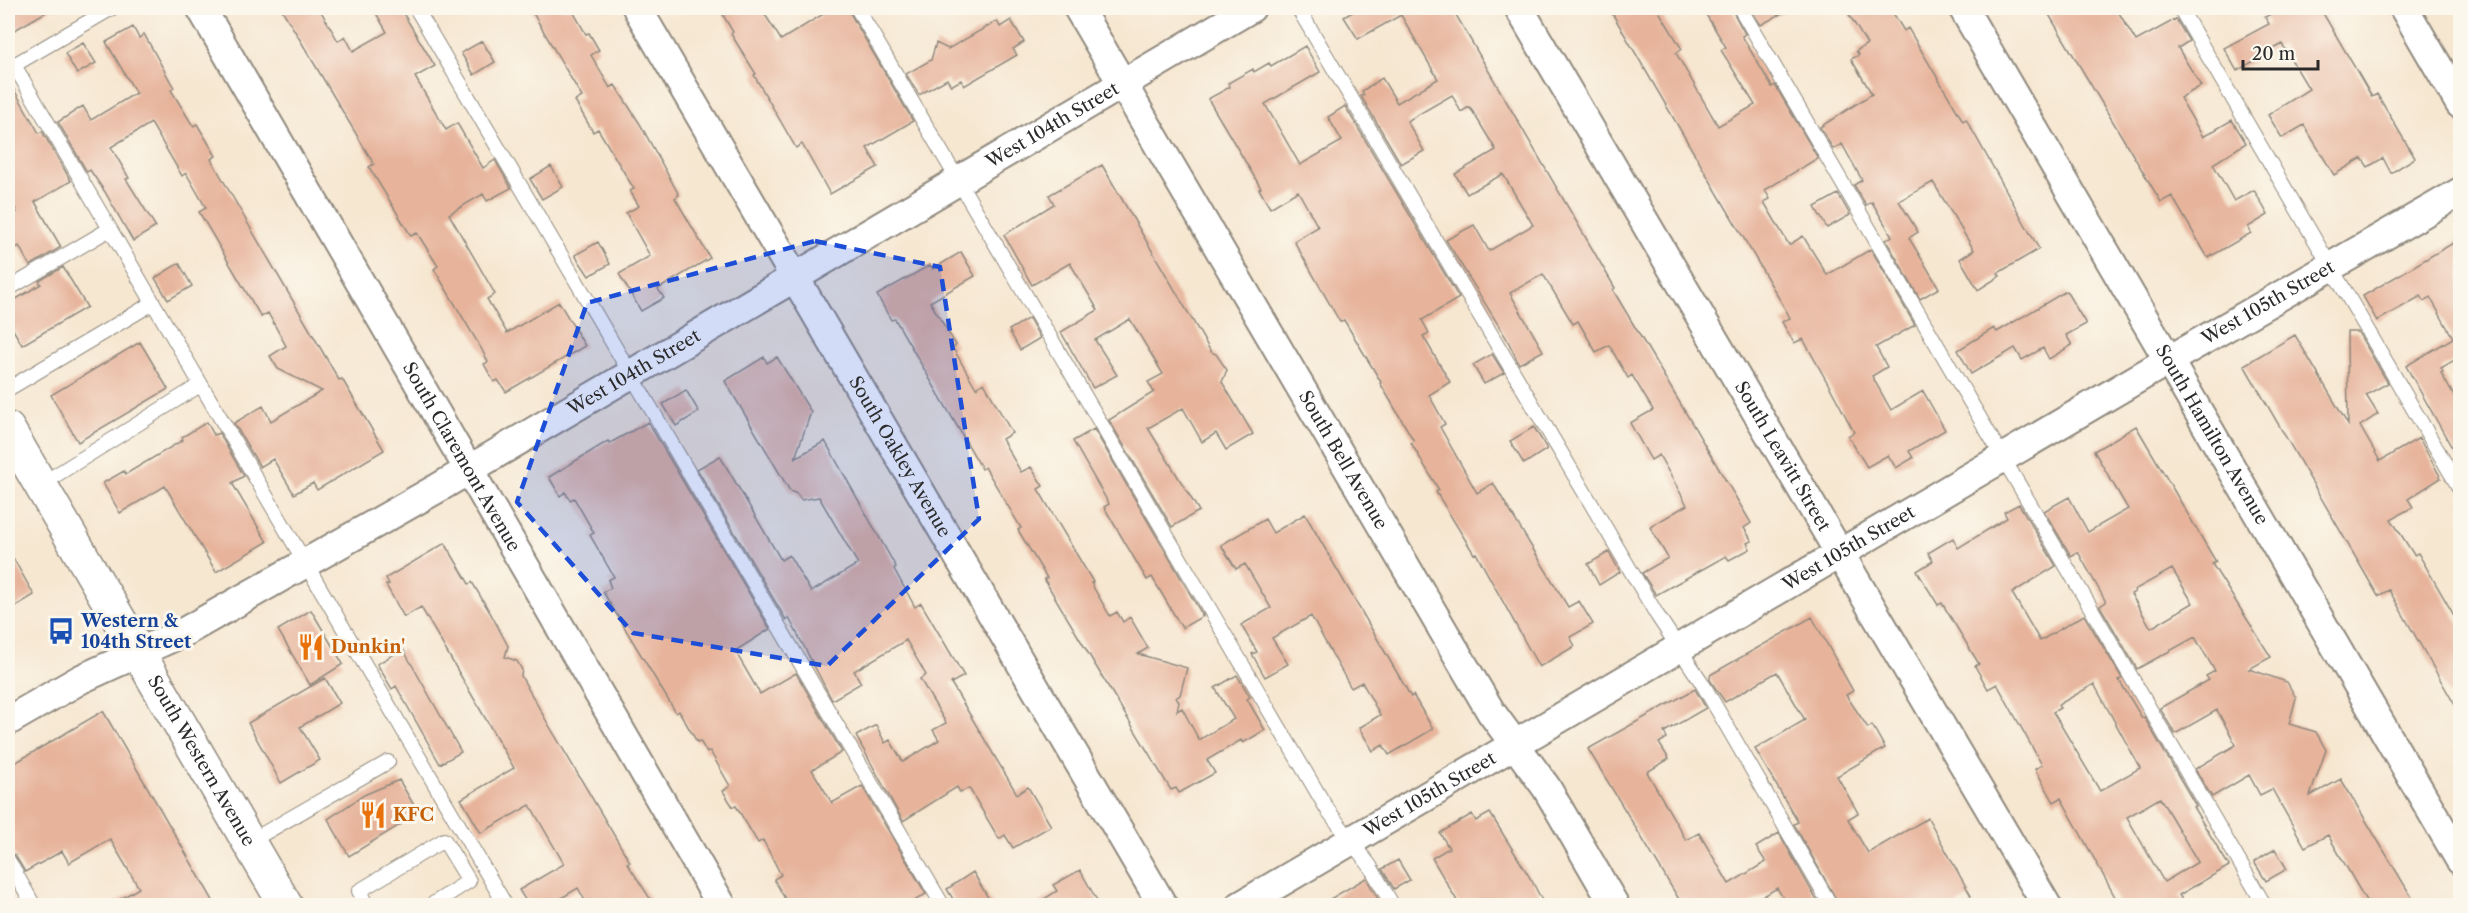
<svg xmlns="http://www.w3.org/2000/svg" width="2468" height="913" font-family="'Libre Caslon Text',serif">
<rect width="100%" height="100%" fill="#fbf7ec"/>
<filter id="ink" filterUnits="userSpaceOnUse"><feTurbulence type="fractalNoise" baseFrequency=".0167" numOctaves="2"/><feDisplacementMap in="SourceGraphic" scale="12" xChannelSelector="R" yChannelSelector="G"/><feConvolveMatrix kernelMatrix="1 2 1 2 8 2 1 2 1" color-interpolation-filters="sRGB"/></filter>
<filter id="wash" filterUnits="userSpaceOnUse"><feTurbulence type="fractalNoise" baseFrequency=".008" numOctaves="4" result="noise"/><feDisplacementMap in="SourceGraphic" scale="24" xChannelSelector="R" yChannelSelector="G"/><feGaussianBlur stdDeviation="1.35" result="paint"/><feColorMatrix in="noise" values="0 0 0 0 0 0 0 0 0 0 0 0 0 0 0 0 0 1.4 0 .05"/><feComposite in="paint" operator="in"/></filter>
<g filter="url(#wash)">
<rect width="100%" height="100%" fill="#f6e7d1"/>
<g id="blocks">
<!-- building -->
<path fill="#e7b49b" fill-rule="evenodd" d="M8 8H53L8 34Z
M281 8H319L338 41 345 36 353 51 387 32 373 8H400L435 66 415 77 446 130 457 123 483 168 495 160 511 188 487 201 483 194 449 214 495 294 487 299 507 333 559 302 585 346 506 392 498 380 494 382 484 364 488 362 481 348 434 269 438 266 417 233 411 236 369 167 374 164Z
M530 8H571L586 34 589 33 599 50 591 55 610 88 615 85 640 124 679 195 675 198 710 258 658 289 664 298 641 311 619 274 650 256 626 213 639 206 630 191 634 189 598 129 593 132 575 101 582 97Z
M736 8H761L781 40 833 8H847L913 121 867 148 878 167 830 194 802 144 796 148 754 75 756 74 731 34 733 32 723 15Z
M1359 8H1452L1615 288 1613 290 1751 523 1744 528 1752 541 1747 543 1750 549 1729 560 1726 556 1656 595 1642 573 1668 558 1650 527 1687 505 1659 455 1651 460 1630 423 1653 410 1632 375 1628 378 1609 345 1596 352 1578 321 1573 324 1543 274 1510 293 1543 351 1519 364 1507 339 1446 240 1474 225 1489 251 1533 225 1503 174 1467 194 1455 174 1496 150 1473 112 1469 107 1461 112 1452 95 1407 121 1424 151 1401 164 1361 96 1364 95 1362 91 1382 78 1397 103 1438 79 1401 15 1358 39 1344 17Z
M1609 8H1657L1682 49 1676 53 1718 126 1755 105 1721 50 1726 47 1702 8H1731L1745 34 1742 36 1772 87 1775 85 1818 158 1765 190 1770 199 1764 202 1789 245 1803 236 1827 275 1871 249 1915 325 1876 347 1887 367 1872 376 1891 410 1923 391 1945 430 1909 451 1913 458 1896 468 1888 455 1867 467 1848 436 1854 432 1831 389 1803 339 1794 343 1782 322 1790 318 1787 312Z
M1750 8H1791L1761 25Z
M1845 8H1890L1904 31 1908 28 1963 121 1966 119 2039 249 1998 273 2000 276 1978 290 1960 259 1974 250 1933 182 1899 201 1918 232 1909 238 1939 288 1920 299 1886 240 1892 236 1872 202 1866 205 1854 185 1862 180 1842 144 1833 149 1820 127 1872 94 1851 59 1859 55 1856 51 1867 44Z
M2045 8H2116L2136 41 2176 19 2189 41 2178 48 2201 86 2180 98 2203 137 2232 120 2246 143 2213 164 2234 201 2254 190 2268 215 2248 227 2251 233 2208 258 2172 196 2161 202Z
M2281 8H2320L2372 97 2377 94 2415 158 2391 173 2383 158 2368 167 2362 158 2334 175 2304 125 2282 138 2268 115 2309 89 2282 44 2237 71 2224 48 2269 24 2265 17Z
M1011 20 1024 42 1013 49 1017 55 964 86 961 80 951 86 947 79 919 95 906 74 931 60 936 43 948 49 997 21 1000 27Z
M133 27 139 38 144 34 174 88 171 90 193 126 197 124 216 156 211 159 247 222 339 380 342 379 384 450 317 490 313 483 294 494 273 459 260 467 234 423 263 406 271 421 322 391 278 369 270 356 286 346 268 313 261 317 199 212 206 208 186 173 182 176 151 123 111 147 129 178 126 179 156 227 133 241 105 192 90 170 87 172 58 122 83 106 91 120 136 93 106 42Z
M482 41 495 62 474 75 461 53Z
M83 43 96 63 77 74 65 53Z
M1305 46 1320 72 1265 104 1300 165 1342 141 1328 117 1345 106 1459 298 1422 320 1429 333 1423 336 1450 382 1429 395 1445 424 1440 427 1477 493 1493 483 1568 607 1579 601 1593 624 1570 637 1575 646 1539 667 1476 553 1474 554 1436 492 1439 490 1411 443 1414 441 1380 383 1381 382 1344 320 1340 322 1294 241 1318 227 1298 191 1270 208 1259 189 1261 188 1208 99 1230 87 1228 83 1253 69 1254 72 1269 63 1271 66Z
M8 79 39 133 42 131 71 181 35 202 61 247 30 266 19 246 8 253V218L17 212 8 195Z
M1102 165 1211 352 1216 354 1227 370 1222 382 1253 434 1226 450 1216 433 1202 442 1183 408 1148 428 1199 511 1172 527 1109 420 1154 392 1148 382 1163 374 1130 319 1095 340 1117 375 1093 388 1061 332 1098 310 1070 263 1032 285 1004 235 1054 204 1049 195Z
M551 166 563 187 542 199 530 179Z
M1838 194 1850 215 1827 228 1815 207Z
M2460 239V357L2441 368 2443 372 2441 373 2460 407V462L2406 366 2453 338 2430 297 2424 301 2421 296 2377 321 2363 296Z
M598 242 610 264 589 276 575 255Z
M961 252 975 276 930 302 956 345 953 348 976 388 984 383 1012 433 1002 439 1021 472 1031 467 1043 486 1038 489 1093 582 1091 583 1110 616 1117 612 1123 622 1130 617 1148 648 1138 654 1187 668 1180 695 1176 698 1179 702 1177 711 1182 708 1199 740 1234 719 1215 688 1237 675 1250 697 1247 699 1265 730 1243 743 1241 740 1207 760 1215 773 1179 793 1176 788 1171 790 1094 663 1044 579 1047 578 1018 530 1021 528 985 467 982 469 895 319 891 320 877 295 930 265 933 269Z
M179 263 192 286 168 300 155 278Z
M63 267 87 307 22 345 8 321V304L41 284 39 281Z
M2066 291 2086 324 2066 335 2072 345 2049 359 2043 348 2022 360 2015 348 1971 374 1958 350 1994 328 1997 332Z
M1029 318 1040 338 1020 350 1009 330Z
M2347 332H2358L2388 383 2366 395 2378 414 2360 426 2380 461 2419 438 2441 478 2408 499 2413 507 2391 519 2414 555 2418 553 2460 626V714L2389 590 2378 596 2244 365 2295 335 2348 425Z
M140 342 168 389 78 442 51 395Z
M1492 354 1504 373 1484 384 1473 365Z
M764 357 767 363 777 357 811 412 795 458 825 441 896 567 894 569 915 607 921 603 964 676 951 683 1017 794 1028 787 1051 826 1013 848 1005 835 999 839 969 788 960 792 957 787 903 821 856 736 876 725 885 743 890 740 903 762 939 740 933 730 946 723 920 679 926 675 906 640 854 671 861 683 832 700 789 618 786 620 697 469 720 456 781 560 789 555 811 592 858 564 819 497 801 500 797 494 790 491 725 381Z
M686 390 699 412 676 426 663 404Z
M207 422 214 435 219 433 244 476 232 483 267 542 216 572 165 486 120 513 103 483 124 471 126 474 183 440 182 437Z
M648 422 770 629 735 651 760 694 796 673 842 752 812 770 832 803 862 786 926 894 906 906H789L774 879 781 875 763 840 758 843 736 806 733 807 723 791 730 786 710 751 707 753 700 741 697 742 679 711 676 713 603 592 611 588 608 580 614 577 590 535 594 533 574 498 570 500 565 492 560 496 549 477 608 441 610 443Z
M2136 426 2216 562 2212 564 2271 657 2249 669 2287 682 2296 698 2289 724 2316 732 2326 750 2310 796 2341 779 2417 906H2369L2328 835 2305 847 2272 789 2260 795 2249 775 2212 797 2195 769 2236 745 2217 710 2175 734 2160 708 2209 680 2206 676 2215 671 2195 637 2137 669 2100 606 2106 602 2078 552 2071 556 2044 511 2069 497 2088 532 2128 509 2094 451ZM2172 569 2193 603 2151 628 2131 594 2135 592 2134 590Z
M1534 427 1547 449 1524 464 1510 441Z
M1094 429 1203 616 1182 628 1152 577 1147 580 1104 507 1109 504 1073 441Z
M2019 504 2056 566 2012 593 2040 641 2084 615 2122 678 2119 680 2142 718 2144 717 2196 806 2193 807 2229 866 2179 895 2186 906H2120L2061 798 2054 802 2035 769 2042 765 1997 684 1988 689 1975 666 1979 664 1942 603 1938 605 1917 571 1933 561 1928 553 1953 538 1958 548 2007 518 2004 512ZM2094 684 2140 768 2100 791 2053 712 2060 708 2058 705ZM2160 798 2198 862 2164 882 2127 817Z
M1305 514 1411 697 1413 695 1433 729 1389 755 1383 745 1373 751 1359 728 1380 715 1362 682 1351 688 1311 616 1272 638 1288 664 1265 677 1252 654 1257 652 1241 625 1271 608 1245 564 1236 569 1221 545 1265 519 1273 533Z
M445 543 469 584 472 582 491 614 508 646 505 657 517 661 522 670 521 676 547 722 630 862 627 863 655 906H588L578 888 548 906H529L519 890 564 864 530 805 481 833 461 799 514 768 421 607 404 617 386 585 389 584 386 578Z
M8 549 34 595 8 611Z
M1609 552 1620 572 1599 585 1588 564Z
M311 610 343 664 310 685 278 630Z
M1812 617 1853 691 1846 695 1868 728 1872 725 1885 748 1837 776 1858 813 1848 819 1868 853 1928 818 1971 896 1955 906H1840L1794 824 1798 822 1755 749 1805 720 1777 672 1725 702 1710 680V675Z
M403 649 461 752 440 764 396 686 392 689 377 664Z
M325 678 340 703 300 727 320 760 281 783 248 723Z
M1695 689 1706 708 1664 732 1667 738 1659 743 1669 759 1647 772 1686 840 1699 833 1729 884 1766 862 1756 847 1779 833 1820 906H1788L1777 888 1747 906H1683L1588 749Z
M103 711 203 883 216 906H109L139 888 110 839 69 863 62 851 25 872 15 855 8 851V767Z
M399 780 418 812 407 818 408 820 349 856 328 819 364 795Z
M1490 813 1532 881 1545 906H1460L1432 858 1449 848 1440 833 1472 814 1476 821Z
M2275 849 2287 869 2266 881 2254 862Z
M1398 860 1410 880 1394 889 1382 869Z
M1080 870 1100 906H1033L1057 891 1053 885Z
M973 872 993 906H957L947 889Z
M1366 878 1382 906H1318Z"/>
</g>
</g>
<g filter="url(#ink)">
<use href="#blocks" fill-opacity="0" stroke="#90897e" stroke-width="1.5"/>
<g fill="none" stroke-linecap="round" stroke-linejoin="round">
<defs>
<path id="service" d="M112 8 14 65 506 906
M416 8 943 906
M857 8 1327 809 1370 866 1393 906
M1298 8 1657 615 1702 683 1831 906
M1740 8 2265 906
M2180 8 2460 489
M8 289 110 229
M8 389 153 303
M40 485 200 385
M249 842 388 762
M8 860 34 906
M367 906 359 891 444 840 469 881 430 906"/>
<g id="minor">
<path id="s1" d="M201 8 722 906"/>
<path id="s2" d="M637 8 1163 906"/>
<path id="s3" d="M1078 8 1491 712 1546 787 1615 906"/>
<path id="s4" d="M1519 8 2047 906"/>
<path id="s5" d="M1963 8 2460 860"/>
<path d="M2404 8 2460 104"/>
<path id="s6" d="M8 721 81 679 186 631 438 488 1251 8"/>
<path id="s7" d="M1240 906 2169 360 2460 192"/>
</g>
<g id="secondary">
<path id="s8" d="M8 429 286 906"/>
</g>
</defs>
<!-- service casing -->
<use href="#service" stroke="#90897e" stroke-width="16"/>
<!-- minor casing -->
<use href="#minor" stroke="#90897e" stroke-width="32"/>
<!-- secondary casing -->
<use href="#secondary" stroke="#90897e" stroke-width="36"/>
<!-- service -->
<use href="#service" stroke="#fff" stroke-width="14"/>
<!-- minor -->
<use href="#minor" stroke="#fff" stroke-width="28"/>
<!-- secondary -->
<use href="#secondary" stroke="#fff" stroke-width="33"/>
</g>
</g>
<!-- marked area -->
<path fill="#1d4ed8" fill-opacity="0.2" stroke="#1d4ed8" stroke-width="4.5" stroke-dasharray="12 8" stroke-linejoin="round" d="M815 241 940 267 979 519 827 666 633 633 517 502 587 303Z"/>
<!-- icons -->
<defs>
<symbol id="bus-bare" viewBox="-9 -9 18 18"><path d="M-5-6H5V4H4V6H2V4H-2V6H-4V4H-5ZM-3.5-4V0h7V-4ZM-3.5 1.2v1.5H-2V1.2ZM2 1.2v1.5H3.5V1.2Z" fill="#1a4fb4" stroke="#fbf7ec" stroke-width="2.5" paint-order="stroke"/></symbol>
<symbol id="restaurant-bare" viewBox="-9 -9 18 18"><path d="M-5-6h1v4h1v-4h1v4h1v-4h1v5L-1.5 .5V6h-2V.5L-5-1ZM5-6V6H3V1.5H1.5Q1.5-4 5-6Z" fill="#e8710a" stroke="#fbf7ec" stroke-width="2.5" paint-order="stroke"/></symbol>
</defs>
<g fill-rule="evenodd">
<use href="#bus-bare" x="42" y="612" width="38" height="38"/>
<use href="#restaurant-bare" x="292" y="628" width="38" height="38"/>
<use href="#restaurant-bare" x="354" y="796" width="38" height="38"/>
</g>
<g text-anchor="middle" stroke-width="6" stroke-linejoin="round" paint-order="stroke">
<!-- street labels -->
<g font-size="18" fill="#2b2b2b" stroke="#fbf7ec">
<text dy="6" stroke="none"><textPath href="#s6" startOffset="1203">West 104th Street</textPath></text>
<text dy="6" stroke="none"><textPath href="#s7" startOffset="1192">West 105th Street</textPath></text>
<text dy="6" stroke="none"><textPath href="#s6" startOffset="717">West 104th Street</textPath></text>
<text dy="6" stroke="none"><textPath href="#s5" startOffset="494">South Hamilton Avenue</textPath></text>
<text dy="6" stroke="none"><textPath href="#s1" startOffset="519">South Claremont Avenue</textPath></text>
<text dy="6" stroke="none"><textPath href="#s2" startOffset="520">South Oakley Avenue</textPath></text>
<text dy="6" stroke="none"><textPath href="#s4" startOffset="520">South Leavitt Street</textPath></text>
<text dy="6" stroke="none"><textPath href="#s3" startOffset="524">South Bell Avenue</textPath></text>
<text dy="6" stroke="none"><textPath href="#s7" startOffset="706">West 105th Street</textPath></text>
<text dy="6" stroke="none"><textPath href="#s8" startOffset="384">South Western Avenue</textPath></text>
<text dy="6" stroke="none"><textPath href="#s7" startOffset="220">West 105th Street</textPath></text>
</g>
<!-- transit labels -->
<g font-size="18" font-weight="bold" fill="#164399" stroke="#fbf7ec" text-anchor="start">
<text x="81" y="627">Western &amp;<tspan x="81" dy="21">104th Street</tspan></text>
</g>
<!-- food labels -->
<g font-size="18" font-weight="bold" fill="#c56008" stroke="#fbf7ec" text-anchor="start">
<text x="331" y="653">Dunkin'</text>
<text x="393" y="821">KFC</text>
</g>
</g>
<!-- margin -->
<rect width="2468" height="913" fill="none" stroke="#fbf7ec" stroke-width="30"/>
<!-- scale -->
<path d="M2243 60v9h75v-9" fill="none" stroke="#2b2b2b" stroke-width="3"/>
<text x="2252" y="60" font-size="18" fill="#2b2b2b" stroke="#fbf7ec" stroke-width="4.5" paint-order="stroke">20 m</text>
</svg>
